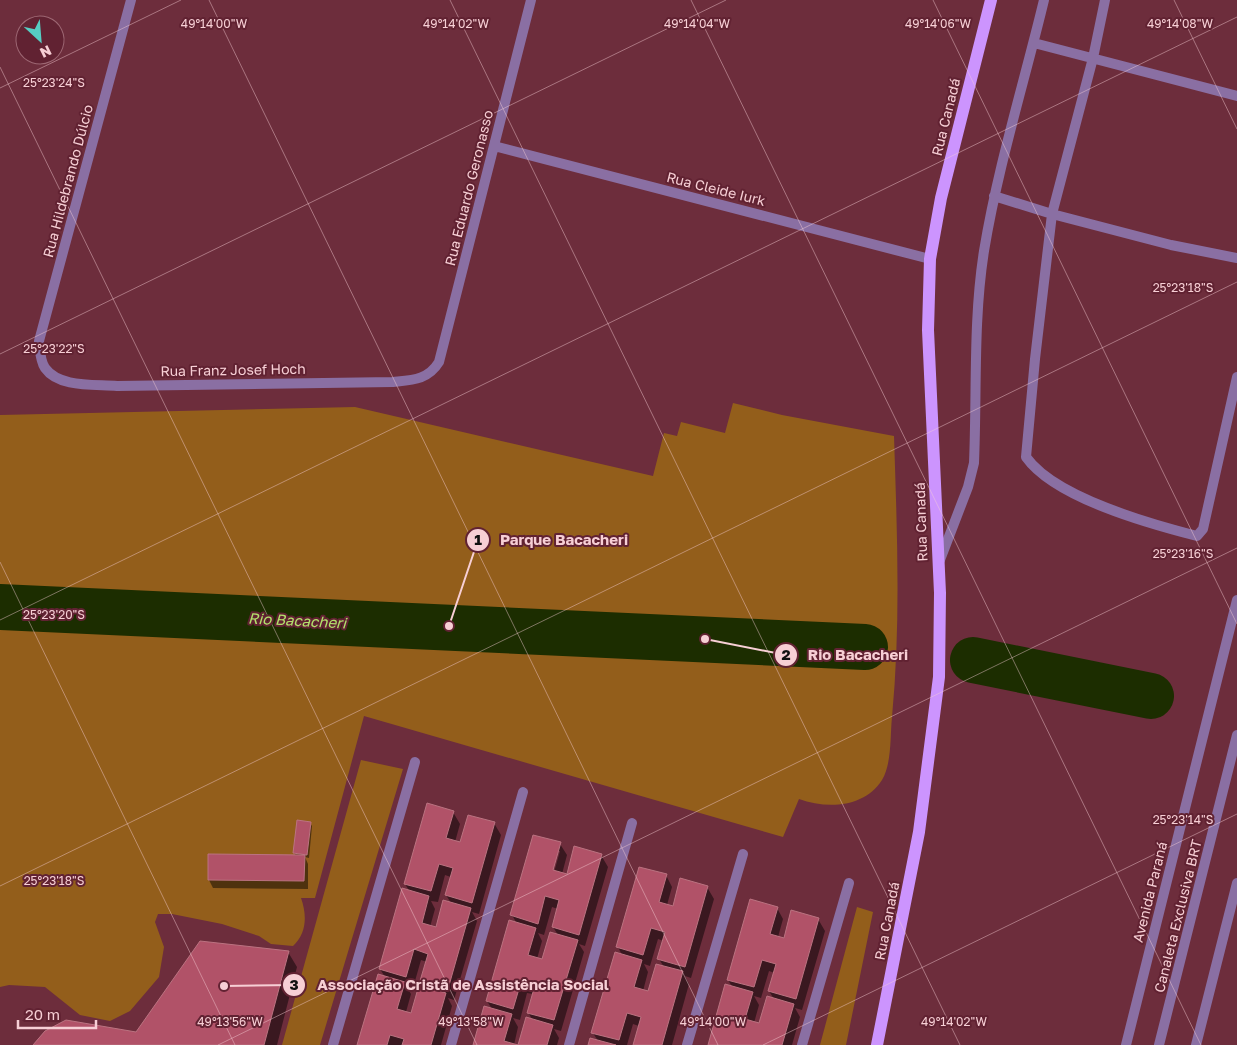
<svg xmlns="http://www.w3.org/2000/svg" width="1237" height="1045" font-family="'Golos Text',sans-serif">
<rect width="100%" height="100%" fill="#6d2d3c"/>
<!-- green -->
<path fill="#935e1b" d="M733 403 782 415 894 436C897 530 901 623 892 717 890 737 892 763 882 780 864 808 827 809 799 799L783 837 364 716 315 898H301C307 915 307 933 293 946L271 944 259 936 222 924 172 914H158L155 922 164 947 159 977 130 1011 110 1021 80 1015 45 987 9 985 0 987V415L355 407 653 476 664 433 677 436 681 422 725 433Z
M361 760 403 769 320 1045H282Z
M857 907 873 912 846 1045H820Z"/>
<!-- shadow -->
<path fill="#0007" fill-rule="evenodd" d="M453 812 460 824 455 842 461 843 494 823 501 835 479 914 472 912 477 921 454 1000 448 998 452 1006 441 1045H359L385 977 380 969 410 892 405 884ZM445 875 451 877 446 895 451 903 437 929 430 927 435 909 431 901 438 902ZM421 960 427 962 422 981 427 989 412 1014 406 1012 411 994 406 986 413 988Z
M310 823 312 826 309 858 305 857 308 864V889L213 888 209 880 296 856 294 853Z
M560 844 567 855 562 874 568 875 601 855 608 867 585 946 579 944 584 952 561 1031 554 1029 559 1038 557 1045H519L533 1021 528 1012 533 994 527 993 520 1020 513 1018 518 1027 514 1045H475L492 1009 487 1001 517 924 512 915ZM557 851H560L553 876 550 875ZM552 907 558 909 553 927 558 935 543 961 537 959 542 941 538 933 544 935Z
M666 875 672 887 667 905 674 907 707 887 714 899 691 978 685 976 689 984 672 1045H634L639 1026 633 1024 627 1045H589L598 1041 593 1033 622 955 618 947ZM658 939 664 941 659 959 664 967 649 992 643 991 648 972 644 964 650 966Z
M777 908 783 919 778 937 784 939 818 919 825 931 802 1010 795 1008 800 1017 792 1045H709L733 988 728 980ZM769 971 775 973 769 991 774 999 760 1025 754 1023 759 1005 754 996 761 998Z
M288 952 297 967 277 1045H34L136 1033Z"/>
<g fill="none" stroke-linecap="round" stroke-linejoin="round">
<!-- river -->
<path stroke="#1c2d00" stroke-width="46" d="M0 607 865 647
M973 660 1151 696"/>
</g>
<!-- building -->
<path fill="#b15268" stroke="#bb7381" d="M427 803 454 811 446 838 460 842 468 815 495 822 472 903 445 895 453 868 439 864 431 891 404 884Z
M297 820 311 822 307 855 293 853Z
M533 835 561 842 553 870 567 874 574 846 602 854 579 935 552 927 559 900 545 896 538 924 510 915Z
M208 854 305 855 304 881 208 880Z
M639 867 667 874 659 902 673 906 680 878 708 886 685 967 657 959 665 932 651 928 643 955 616 947Z
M402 888 429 896 422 923 436 927 443 900 471 908 448 989 420 981 428 954 414 949 406 977 379 969Z
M750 899 778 907 770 934 784 938 791 910 819 918 796 999 768 991 776 964 762 960 754 987 727 980Z
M509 920 536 928 528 955 542 959 550 932 578 940 554 1020 527 1013 535 985 521 982 513 1009 486 1001Z
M200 941 289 951 264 1045H33L45 1031 66 1020 136 1032Z
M615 952 642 960 634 987 648 991 656 964 683 971 662 1045H633L641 1017 627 1013 619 1040 591 1033Z
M378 974 405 982 397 1009 411 1013 419 985 446 993 431 1045H402L404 1039 390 1035 387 1045H357Z
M725 984 753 992 745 1019 759 1023 767 996 794 1004 782 1045H708Z
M484 1006 512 1014 504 1041 518 1045 526 1017 553 1025 547 1045H473Z
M590 1038 616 1045H588Z"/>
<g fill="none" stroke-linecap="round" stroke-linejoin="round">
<!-- service -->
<path stroke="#8a6fa3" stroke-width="10" d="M1105 0 1093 58 1052 214 1035 359 1026 457C1055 498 1150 524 1197 536L1203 529 1237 377
M1034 43 1237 96
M994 196 1052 214 1171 245 1237 258
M940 560 968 487 974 463C977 392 973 321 984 251 998 166 1024 83 1044 0
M333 1045 415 762
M451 1045 523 792
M569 1045 632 823
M687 1045 743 854
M802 1045 849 883
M1159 1045 1237 735"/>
<!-- minor -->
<path stroke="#8a6fa3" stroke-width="10" d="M131 0 39 341C40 350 40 361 45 368 59 388 95 384 117 386L393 382C412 380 428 380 439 362L531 0
M494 146 930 259"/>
<!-- tertiary -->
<path stroke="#8a6fa3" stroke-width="10" d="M1126 1045 1237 600
M1196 1045 1237 883"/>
<!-- primary -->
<path stroke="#cc94fe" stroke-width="12" d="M877 1045 919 832 939 677 940 593 928 330 930 259 941 198 991 0"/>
</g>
<!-- ticks -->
<path fill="none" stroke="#f7cfd5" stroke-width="1" stroke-opacity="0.45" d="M209 0 718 1045M450 0 960 1045M691 0 1201 1045M933 0 1237 624M1174 0 1237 129M0 67 477 1045M0 88 181 0M0 354 726 0M0 562 235 1045M0 620 1237 17M0 886 1237 282M218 1045 1237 548M763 1045 1237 814"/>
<g text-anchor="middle" stroke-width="4" stroke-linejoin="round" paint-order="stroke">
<!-- street labels -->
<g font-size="14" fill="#f7cfd5" stroke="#612232">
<text transform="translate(946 117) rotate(-76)" y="5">Rua Canadá</text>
<text transform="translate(68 181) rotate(-75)" y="5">Rua Hildebrando Dúlcio</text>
<text transform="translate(469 188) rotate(-76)" y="5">Rua Eduardo Geronasso</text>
<text transform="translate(716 189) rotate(14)" y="5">Rua Cleide Iurk</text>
<text transform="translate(233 370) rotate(-1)" y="5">Rua Franz Josef Hoch</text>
<text transform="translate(921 522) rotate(-92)" y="5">Rua Canadá</text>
<text transform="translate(1150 892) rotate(-76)" y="5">Avenida Paraná</text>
<text transform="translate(1178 916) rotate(-76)" y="5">Canaleta Exclusiva BRT</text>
<text transform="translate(887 921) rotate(-79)" y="5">Rua Canadá</text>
</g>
<!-- water labels -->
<g font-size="15" font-style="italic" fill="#b3e26c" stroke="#612232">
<text transform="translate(297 621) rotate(3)" y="5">Rio Bacacheri</text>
</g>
</g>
<g font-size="12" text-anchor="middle" fill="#f7cfd5" stroke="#612232" stroke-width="4" stroke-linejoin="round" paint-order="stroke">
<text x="214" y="28">49°14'00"W</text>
<text x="456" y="28">49°14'02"W</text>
<text x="938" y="28">49°14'06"W</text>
<text x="697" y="28">49°14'04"W</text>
<text x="1180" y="28">49°14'08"W</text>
<text x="54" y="87">25°23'24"S</text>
<text x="1183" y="292">25°23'18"S</text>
<text x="54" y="353">25°23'22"S</text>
<text x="1183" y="558">25°23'16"S</text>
<text x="54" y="619">25°23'20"S</text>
<text x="1183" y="824">25°23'14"S</text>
<text x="54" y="885">25°23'18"S</text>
<text x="230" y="1026">49°13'56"W</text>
<text x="471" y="1026">49°13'58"W</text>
<text x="713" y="1026">49°14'00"W</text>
<text x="954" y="1026">49°14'02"W</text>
</g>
<!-- callouts -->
<path fill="none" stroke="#f7cfd5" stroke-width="2" d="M449 626L478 540M705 639L786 655M224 986L294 985"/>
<g fill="#f7cfd5" stroke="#612232" stroke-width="2">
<circle cx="449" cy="626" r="5"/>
<circle cx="705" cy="639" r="5"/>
<circle cx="224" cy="986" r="5"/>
<circle cx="478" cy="540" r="12"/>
<circle cx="786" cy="655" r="12"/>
<circle cx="294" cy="985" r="12"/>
</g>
<g font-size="15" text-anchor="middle" font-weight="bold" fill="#111">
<text x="478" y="545">1</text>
<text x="786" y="660">2</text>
<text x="294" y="990">3</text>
</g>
<g font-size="15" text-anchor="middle" font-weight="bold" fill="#f7cfd5" stroke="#612232" stroke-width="4" stroke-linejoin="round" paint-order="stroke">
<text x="564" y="545">Parque Bacacheri</text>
<text x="858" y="660">Rio Bacacheri</text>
<text x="463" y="990">Associação Cristã de Assistência Social</text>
</g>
<!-- north arrow -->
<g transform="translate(40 40) rotate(154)"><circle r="24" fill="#612232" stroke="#9d6773"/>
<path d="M0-4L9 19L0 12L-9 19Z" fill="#56cec3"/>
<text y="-8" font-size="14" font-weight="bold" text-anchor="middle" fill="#f7cfd5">N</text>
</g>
<!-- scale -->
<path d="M18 1020v8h78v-8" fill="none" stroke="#f7cfd5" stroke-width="2.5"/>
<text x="25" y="1020" font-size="15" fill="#f7cfd5" stroke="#612232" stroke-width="4" paint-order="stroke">20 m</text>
</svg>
